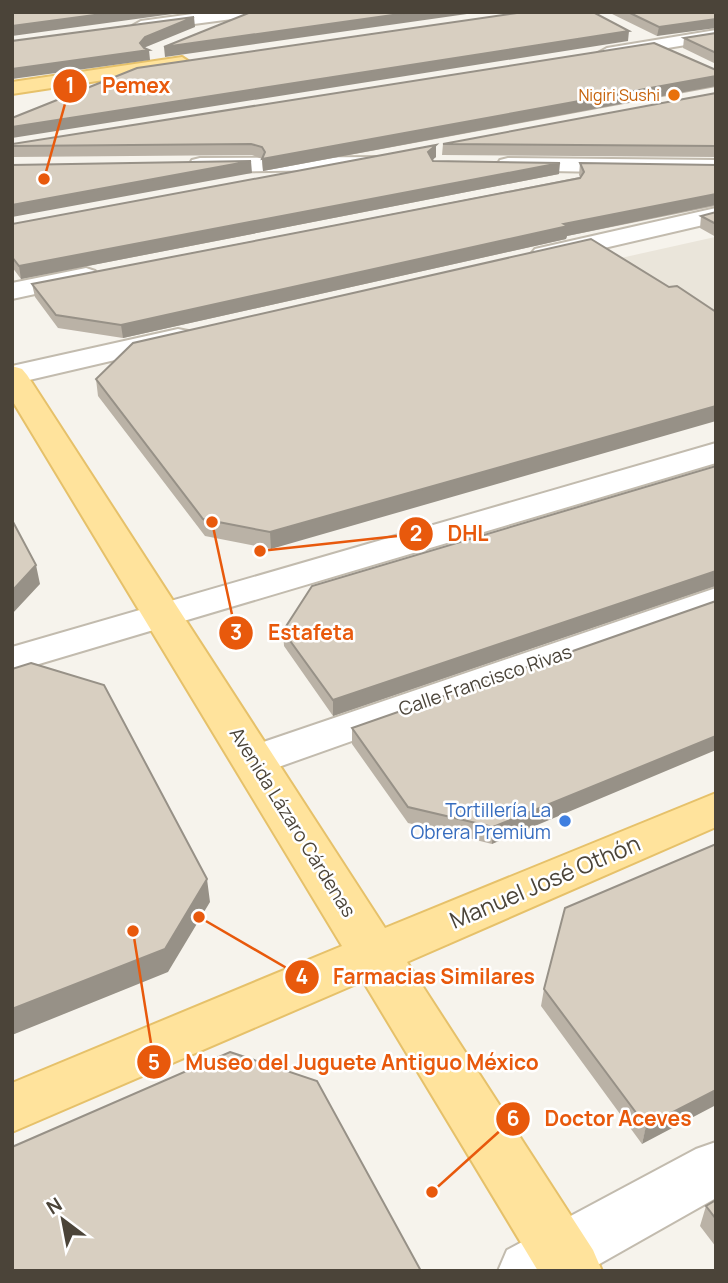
<svg xmlns="http://www.w3.org/2000/svg" width="728" height="1283" font-family="Manrope,sans-serif">
<rect width="100%" height="100%" fill="#f6f3ec"/>
<!-- residential -->
<path fill="#eae5da" d="M716 237V329L603 262 715 237Z"/>
<g fill="none" stroke-linecap="round" stroke-linejoin="round">
<defs>
<path id="minor" d="M207 12H255L247 17 141 31 132 26 141 21Z
M716 30V40L607 58 598 53 607 48Z
M385 157 393 159 396 164 393 169 200 172 192 170 189 165 192 160 200 158Z
M508 158 716 160V174L500 170 497 165 500 160Z
M716 208V222L544 262 535 259 531 254 535 249Z
M86 268 95 271 99 276 95 281 12 299V283Z
M178 329 188 331 192 337 188 343 12 384V366Z
M716 443V463L12 672V647Z
M716 588V612L270 770 255 775 240 770 234 760 240 750Z
M716 1142V1198L587 1271H498L507 1250 696 1149Z"/>
<path id="major" d="M182 57 191 63 189 67 12 94V82Z
M12 366 22 369 27 375 385 928 716 793V827L407 962 593 1250 602 1271H538L363 981 12 1132V1083L342 946 12 400Z"/>
</defs>
<!-- minor casing -->
<use href="#minor" stroke="#c2bbae" stroke-width="4"/>
<!-- major casing -->
<use href="#major" stroke="#e6c16a" stroke-width="4"/>
<!-- minor -->
<use href="#minor" fill="#fff" fill-rule="evenodd"/>
<!-- major -->
<use href="#major" fill="#ffe39c" fill-rule="evenodd"/>
</g>
<!-- wall -->
<path fill="#bab2a6" d="M608 12H716L657 36Z
M716 33V64L683 48 684 38Z
M716 76V87L263 171 262 159 252 155 12 157V144Z
M716 93V157L442 155 443 144Z
M436 145V157L432 159 433 161 559 174 21 279 12 267V224Z
M580 163 716 165V206L567 236 566 239 123 338 58 328 35 297 32 284 580 177 579 175Z
M716 212V237L700 228 701 216Z
M591 239 271 549 205 536 98 396 96 379Z
M716 466V586L333 716 284 646 283 631Z
M716 601 492 844 408 823 352 744V728Z
M716 844 642 1144 541 1006 544 989Z
M716 1200V1247L700 1226 706 1206Z"/>
<!-- shaded-wall -->
<path fill="#979187" d="M117 12H187L12 36V26Z
M414 12H481L165 57 164 47Z
M194 17 195 27 146 47 143 50H149L150 60 12 79V69L140 43 145 37Z
M716 19V28L657 36 659 27Z
M629 31 628 41 12 138V127Z
M716 76V86L263 171 262 159Z
M436 145V157L428 164V152Z
M251 161 252 173 12 217V205Z
M560 163 559 174 21 279 19 266Z
M716 194 715 205 567 236 566 239 123 338 121 325 564 224Z
M716 406V421L271 549 270 532Z
M36 565 40 584 12 614V591Z
M716 571 715 586 333 716V700Z
M716 736V750L492 844 493 827Z
M207 879 210 902 168 972 12 1035V1009Z
M716 1090V1105L642 1144 646 1126Z"/>
<!-- building -->
<path fill="#d8cfc1" stroke="#979187" stroke-width="2" d="M12 12H117L12 26Z
M251 12H414L164 47Z
M524 12H593L629 31 12 127V118L137 68Z
M628 12H716V19L659 27Z
M194 17 145 37 140 43 144 48 149 50 12 69V41Z
M716 33V53L684 38Z
M654 43 716 70V76L262 159 265 152 262 147 251 144 12 146V144Z
M716 93V146L443 144Z
M436 145 428 152 433 161 560 163 19 266 12 257V224Z
M251 161 12 205V165Z
M580 163 716 165V194L564 224 568 226 121 325 56 315 32 284 580 178 584 172Z
M716 212V224L701 216Z
M591 239 669 287 677 286 716 312V406L270 532 203 519 96 379 133 343Z
M716 466V571L333 700 283 631 312 586Z
M12 520 36 565 12 591Z
M716 601V736L493 827 408 807 352 728Z
M31 663 104 685 207 879 165 949 12 1009V669Z
M716 844V1090L646 1126 544 989 565 908Z
M230 1052 317 1081 421 1271H12V1147Z
M716 1200V1219L706 1206Z"/>
<!-- markers -->
<circle fill="#e8710a" stroke="#fff" stroke-width="2.5" cx="674" cy="95" r="7"/>
<circle fill="#3f7fe0" stroke="#fff" stroke-width="2.5" cx="565" cy="821" r="7"/>
<g text-anchor="middle" stroke-width="5" stroke-linejoin="round" paint-order="stroke">
<!-- far-food labels -->
<g font-size="16" fill="#c56008" stroke="#fff" text-anchor="end">
<text x="660" y="101">Nigiri Sushi</text>
</g>
<!-- street labels -->
<g font-size="19" fill="#4b4439" stroke="#fff">
<text transform="translate(485 680) rotate(-19)" y="7">Calle Francisco Rivas</text>
<text transform="translate(293 822) rotate(58)" y="7">Avenida Lázaro Cárdenas</text>
</g>
<!-- shop labels -->
<g font-size="19" fill="#366cbe" stroke="#fff" text-anchor="end">
<text x="551" y="817">Tortillería La<tspan x="551" dy="22">Obrera Premium</tspan></text>
</g>
<!-- near-street labels -->
<g font-size="23" fill="#4b4439" stroke="#fff">
<text transform="translate(545 882) rotate(-23)" y="8">Manuel José Othón</text>
</g>
</g>
<!-- callouts -->
<path fill="none" stroke="#e8590c" stroke-width="2.5" d="M44 179L70 86M260 551L416 534M212 522L236 633M199 917L302 977M133 931L154 1062M432 1192L513 1119"/>
<g fill="#e8590c" stroke="#fff" stroke-width="2.5">
<circle cx="44" cy="179" r="7"/>
<circle cx="260" cy="551" r="7"/>
<circle cx="212" cy="522" r="7"/>
<circle cx="199" cy="917" r="7"/>
<circle cx="133" cy="931" r="7"/>
<circle cx="432" cy="1192" r="7"/>
<circle cx="70" cy="86" r="18"/>
<circle cx="416" cy="534" r="18"/>
<circle cx="236" cy="633" r="18"/>
<circle cx="302" cy="977" r="18"/>
<circle cx="154" cy="1062" r="18"/>
<circle cx="513" cy="1119" r="18"/>
</g>
<g font-size="21" text-anchor="middle" font-weight="bold" fill="#fff">
<text x="70" y="93">1</text>
<text x="416" y="541">2</text>
<text x="236" y="640">3</text>
<text x="302" y="984">4</text>
<text x="154" y="1070">5</text>
<text x="513" y="1126">6</text>
</g>
<g font-size="21" text-anchor="middle" font-weight="bold" fill="#e8590c" stroke="#fff" stroke-width="5" stroke-linejoin="round" paint-order="stroke">
<text x="136" y="93">Pemex</text>
<text x="468" y="541">DHL</text>
<text x="311" y="640">Estafeta</text>
<text x="434" y="984">Farmacias Similares</text>
<text x="362" y="1070">Museo del Juguete Antiguo México</text>
<text x="618" y="1126">Doctor Aceves</text>
</g>
<!-- border -->
<rect width="728" height="1283" fill="none" stroke="#4b4439" stroke-width="28"/>
<!-- north arrow -->
<g transform="translate(63 1220) rotate(328)" stroke="#ffffff" stroke-width="5" paint-order="stroke">
<path d="M0-5L12 26L0 18L-12 26Z" fill="#4b4439"/>
<text y="-10" font-size="19" font-weight="bold" text-anchor="middle" fill="#4b4439">N</text>
</g>
</svg>
